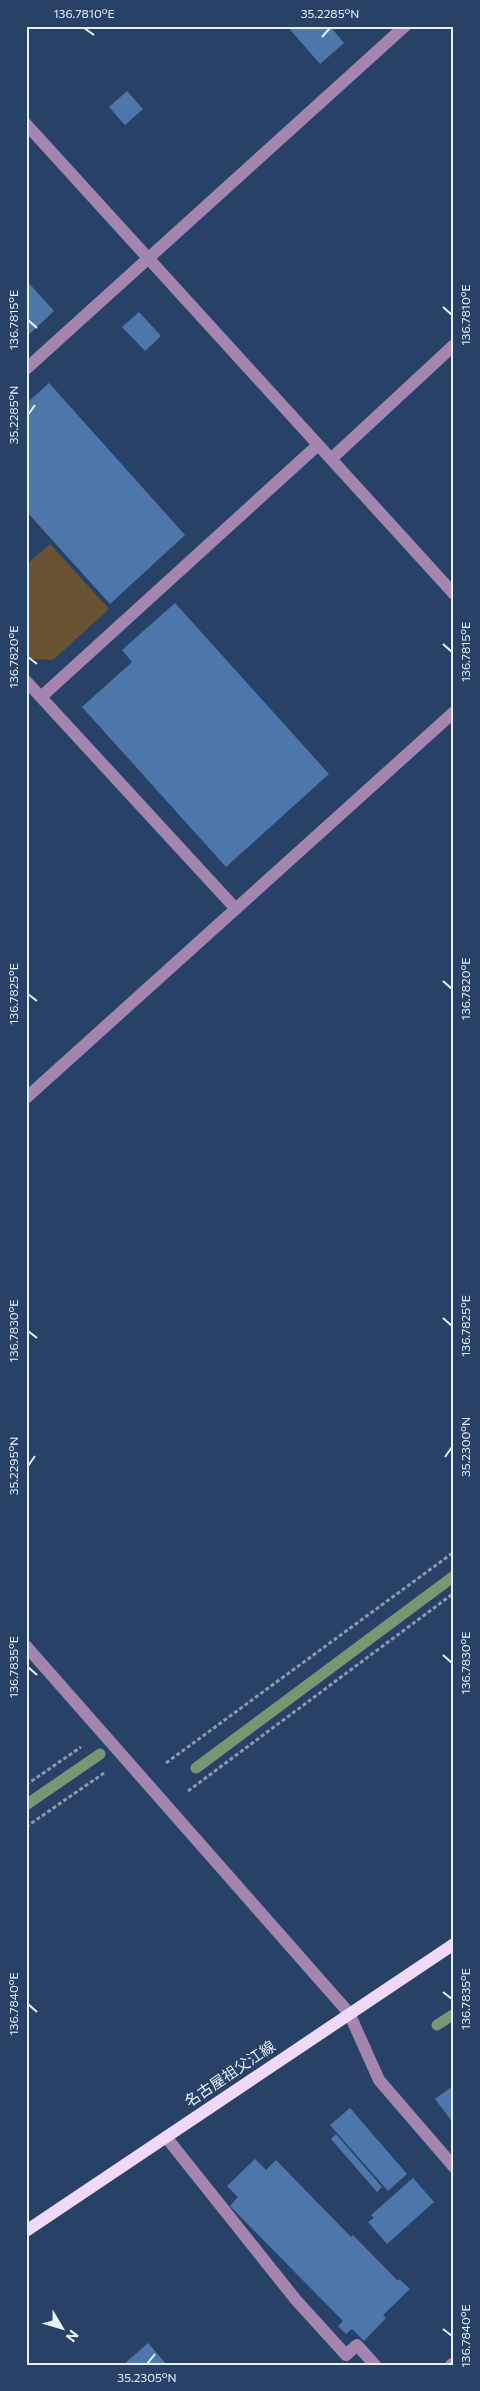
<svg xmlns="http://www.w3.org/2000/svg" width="480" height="2391" font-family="Commissioner,'Noto Sans JP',sans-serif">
<rect width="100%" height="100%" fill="#284267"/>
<!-- green -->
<path fill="#695332" d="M50 544 109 609 53 660 30 659 26 654V565Z"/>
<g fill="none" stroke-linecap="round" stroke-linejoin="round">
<!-- stream -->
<path stroke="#779672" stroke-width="11" d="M196 1768 454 1576
M26 1805 100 1754
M437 2025 454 2014"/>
</g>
<!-- building -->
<path fill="#4f76ab" d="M287 26H330L344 43 320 64Z
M127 91 143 109 125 125 109 107Z
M26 280 54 311 26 337Z
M139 312 161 336 145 351 122 327Z
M49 383 185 535 110 604 26 511V404Z
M175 603 329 774 226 867 82 707 132 662 122 650Z
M454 2085V2124L435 2099Z
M350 2108 407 2174 388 2191 330 2125Z
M336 2134 382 2187 377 2192 331 2139Z
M255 2159 266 2170 276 2160 351 2237 353 2235 398 2281 399 2279 410 2289 383 2315 386 2318 364 2341 352 2329 346 2334 338 2326 343 2321 230 2206 238 2197 227 2186Z
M413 2178 434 2202 387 2244 368 2222 374 2218 371 2215Z
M148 2343 167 2365H123Z"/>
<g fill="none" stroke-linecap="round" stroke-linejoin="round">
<!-- path -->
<path stroke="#8899b3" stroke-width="3" stroke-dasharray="4 2.5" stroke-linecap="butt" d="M166 1763 454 1552
M26 1785 81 1747
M188 1791 454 1593
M26 1827 104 1773"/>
<!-- minor -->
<path stroke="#a485af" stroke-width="12" d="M26 124 454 594
M26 369 405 26
M331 459 454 345
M26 681 236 909
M41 697 318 445
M26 1098 454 712
M26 1646 349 2013 379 2080 454 2167
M166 2137 296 2300 346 2355 357 2345 375 2365
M451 2365 454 2363"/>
<!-- major -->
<path stroke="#f0d8fa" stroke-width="12" d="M26 2231 454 1944"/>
</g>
<!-- ticks -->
<path fill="none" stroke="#e6f0fe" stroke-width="2" d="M84 28 94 35M322 37 330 28M443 307 452 315M28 320 37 328M28 415 35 405M443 644 452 652M28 657 37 664M443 981 452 989M28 994 37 1001M443 1318 452 1326M28 1331 37 1338M445 1457 452 1447M28 1466 35 1456M443 1655 452 1663M28 1667 37 1675M443 1992 452 1999M28 2004 37 2012M443 2329 452 2336M147 2364 155 2354"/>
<g text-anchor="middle" stroke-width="4" stroke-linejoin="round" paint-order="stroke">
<!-- street labels -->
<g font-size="15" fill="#e6f0fe" stroke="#284267">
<text transform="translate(230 2074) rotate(-34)" y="5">名古屋祖父江線</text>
</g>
</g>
<!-- border -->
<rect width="480" height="2391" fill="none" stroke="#284267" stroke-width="55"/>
<!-- north arrow -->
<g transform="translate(62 2328) rotate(128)" stroke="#284267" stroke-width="4" paint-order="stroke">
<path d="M0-4L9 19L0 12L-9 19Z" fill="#e6f0fe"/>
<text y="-8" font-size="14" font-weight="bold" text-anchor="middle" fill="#e6f0fe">N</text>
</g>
<rect x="28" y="28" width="424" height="2336" fill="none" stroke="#e6f0fe" stroke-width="2"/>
<g font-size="12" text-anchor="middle" fill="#e6f0fe">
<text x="84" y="18">136.7810°E</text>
<text x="330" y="18">35.2285°N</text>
<text transform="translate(466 315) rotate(-90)" y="4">136.7810°E</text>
<text transform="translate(14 320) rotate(-90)" y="4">136.7815°E</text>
<text transform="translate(14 415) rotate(-90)" y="4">35.2285°N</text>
<text transform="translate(466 652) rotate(-90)" y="4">136.7815°E</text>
<text transform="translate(14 657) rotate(-90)" y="4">136.7820°E</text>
<text transform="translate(466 989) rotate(-90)" y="4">136.7820°E</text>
<text transform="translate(14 994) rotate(-90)" y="4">136.7825°E</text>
<text transform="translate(466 1326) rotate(-90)" y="4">136.7825°E</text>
<text transform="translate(14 1331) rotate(-90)" y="4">136.7830°E</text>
<text transform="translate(466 1447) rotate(-90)" y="4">35.2300°N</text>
<text transform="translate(14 1466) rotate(-90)" y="4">35.2295°N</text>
<text transform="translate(466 1663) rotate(-90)" y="4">136.7830°E</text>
<text transform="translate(14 1667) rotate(-90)" y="4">136.7835°E</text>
<text transform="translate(466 1999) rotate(-90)" y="4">136.7835°E</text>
<text transform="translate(14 2004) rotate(-90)" y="4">136.7840°E</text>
<text transform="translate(466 2336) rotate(-90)" y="4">136.7840°E</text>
<text x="147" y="2382">35.2305°N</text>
</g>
</svg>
